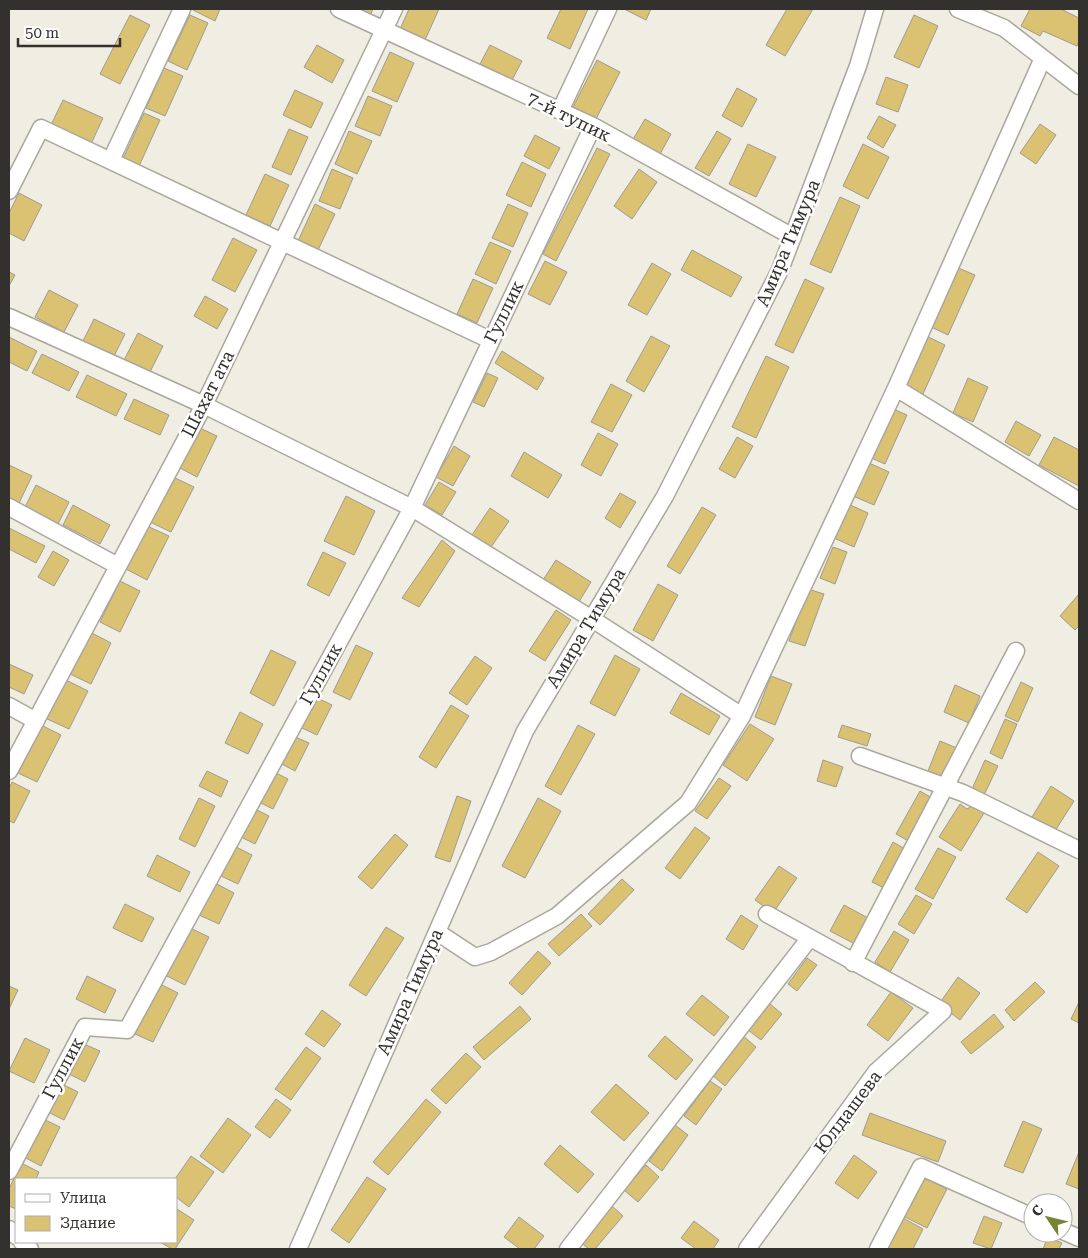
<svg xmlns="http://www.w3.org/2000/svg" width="1088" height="1258" font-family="'Roboto Serif',serif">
<rect width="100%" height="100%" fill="#f0ede2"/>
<!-- building -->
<path fill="#dbc273" stroke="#9e9b91" d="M193 9H220L215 21 193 10Z
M356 9H373L370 16Z
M409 9H439L425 40 400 29Z
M561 9H588L570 49 547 38Z
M624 9H651L646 20Z
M787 9H813L785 56 766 45Z
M1030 9H1061L1079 18V41L1077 46 1043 31 1040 36 1021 26Z
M130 15 150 25 120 84 100 74Z
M190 15 208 23 187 70 168 61Z
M914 15 938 26 919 68 894 57Z
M317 45 344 60 332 83 304 67Z
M490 45 522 61 512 80 480 64Z
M390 52 414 63 397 102 372 91Z
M597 60 620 72 596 119 573 107Z
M164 68 183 76 165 116 146 108Z
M886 77 908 85 898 112 876 104Z
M737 88 757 99 742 127 722 116Z
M295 90 323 103 311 128 283 115Z
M368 96 392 106 380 136 355 126Z
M63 100 103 118 91 144 51 125Z
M144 113 160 120 139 166 123 159Z
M879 116 896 125 883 148 867 138Z
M645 119 671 134 659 156 632 141Z
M1040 124 1056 135 1036 164 1020 153Z
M289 129 308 137 291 175 272 167Z
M349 131 372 141 357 174 335 164Z
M717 131 731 139 709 176 695 168Z
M535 135 560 148 549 169 524 156Z
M748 144 776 157 756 197 729 184Z
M863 144 889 157 868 199 843 186Z
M597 148 610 154 556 261 543 254Z
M522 162 546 174 531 207 506 195Z
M332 169 353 178 340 209 319 201Z
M639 169 657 182 632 219 614 206Z
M265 174 289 185 270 226 246 215Z
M19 193 42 205 24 241 9 233V213Z
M840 197 860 206 831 273 810 264Z
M315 204 335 214 318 250 298 241Z
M508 204 528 213 513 247 492 238Z
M233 238 257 250 235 292 212 280Z
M490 242 511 251 496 284 475 274Z
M692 250 742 277 731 297 681 270Z
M545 261 567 272 550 305 528 294Z
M652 263 671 274 647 315 628 305Z
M956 267 975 275 948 335 929 326Z
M9 272 15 275 9 286Z
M473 279 493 288 477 323 457 314Z
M805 279 824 288 793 353 775 345Z
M49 290 78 305 64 332 35 317Z
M205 296 228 309 217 329 194 316Z
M94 319 125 334 113 358 82 343Z
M138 333 163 346 149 374 124 360Z
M924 335 945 345 923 394 902 385Z
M651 336 670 346 644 392 626 381Z
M9 337 37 351 27 371 9 362Z
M502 351 544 378 537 390 495 363Z
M42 354 79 372 69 391 32 373Z
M766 356 789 367 756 438 732 427Z
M487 373 498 378 484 407 473 402Z
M87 375 127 394 116 416 76 397Z
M968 378 988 387 973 422 953 413Z
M611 384 632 395 612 432 591 422Z
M134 399 169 415 160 435 124 419Z
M891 408 907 415 885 464 869 457Z
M1016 421 1041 435 1029 456 1005 442Z
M200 428 217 436 197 477 180 468Z
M598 433 618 444 601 476 581 465Z
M737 437 753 446 735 478 719 469Z
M1054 437 1079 450V486L1039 465Z
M454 446 470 456 453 486 436 477Z
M524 452 562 475 548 498 511 476Z
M869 463 889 472 874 505 853 496Z
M9 465 32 476 19 503 9 498Z
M171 476 194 487 171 532 148 521Z
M439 482 456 492 442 515 425 505Z
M36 485 69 502 58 524 25 507Z
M620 493 636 502 620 528 605 518Z
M346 496 375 511 354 555 324 541Z
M848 504 868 513 854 547 834 538Z
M73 505 110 525 100 544 63 525Z
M702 507 716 515 680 574 667 566Z
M490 508 509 521 489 550 470 538Z
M147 526 169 536 147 580 126 569Z
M9 528 45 546 36 563 9 549Z
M442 540 455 551 419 607 402 598Z
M833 547 847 552 835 584 820 578Z
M53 551 69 560 54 586 38 577Z
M323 552 346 563 329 596 307 585Z
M556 560 591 582 577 605 541 583Z
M120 581 140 591 120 632 100 622Z
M658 584 678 595 653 641 633 630Z
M808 589 824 594 805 646 789 641Z
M1079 594V626L1075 630 1060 616Z
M556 610 571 620 545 661 529 651Z
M90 632 111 643 91 684 70 674Z
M356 645 373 653 350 700 333 692Z
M271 650 296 662 274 706 250 693Z
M615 655 640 669 615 716 590 703Z
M475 656 492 668 467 705 449 693Z
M9 664 33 675 24 694 9 687Z
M771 676 792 684 775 725 755 717Z
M64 679 88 691 69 729 45 718Z
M1021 682 1033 688 1018 722 1005 716Z
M955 685 980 696 969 723 944 712Z
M681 693 720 716 709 735 670 713Z
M315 697 332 705 317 735 300 727Z
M451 705 469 716 436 768 419 757Z
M240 712 263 724 248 754 225 743Z
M1005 719 1017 724 1002 759 990 753Z
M750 724 774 739 747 781 723 765Z
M41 725 61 735 37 782 18 773Z
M578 725 595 734 561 795 545 786Z
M842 725 871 734 867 746 838 737Z
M293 736 309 743 295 771 280 763Z
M940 741 959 749 947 778 928 771Z
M823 760 843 767 836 787 817 781Z
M985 760 998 766 984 795 972 789Z
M207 771 228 781 221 797 199 786Z
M272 771 288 779 273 809 257 801Z
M719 778 731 786 707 819 695 811Z
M12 782 30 791 14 823 9 821V789Z
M1051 786 1074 801 1055 831 1032 817Z
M920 791 937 801 912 843 896 834Z
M457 796 471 801 450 862 435 857Z
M199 798 215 806 195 847 179 839Z
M538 798 561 811 525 878 502 866Z
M960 804 967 809 972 806 984 813 961 851 939 837Z
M251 807 269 816 255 844 237 835Z
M695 827 710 838 680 879 665 868Z
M395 834 408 845 372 889 358 877Z
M893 842 907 850 886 889 872 882Z
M236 847 252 855 238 884 221 876Z
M938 848 956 857 933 899 915 889Z
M1038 852 1059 866 1027 913 1006 899Z
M157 855 190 872 180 892 147 876Z
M779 866 797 878 773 913 755 900Z
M622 879 634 890 600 925 588 914Z
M215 883 234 893 219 924 199 915Z
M916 895 932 904 914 934 898 924Z
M125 904 154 918 142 942 113 928Z
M844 905 868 918 855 944 830 931Z
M581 914 592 926 559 956 548 944Z
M741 915 758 926 743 950 726 939Z
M188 927 209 937 185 985 165 975Z
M386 927 404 938 366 996 349 985Z
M894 931 909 940 890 972 875 962Z
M538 951 551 963 522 995 509 983Z
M807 958 817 965 797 991 788 984Z
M87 976 116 990 105 1013 76 999Z
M958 977 980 993 960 1020 939 1004Z
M1035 982 1045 992 1014 1021 1005 1010Z
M160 984 178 993 153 1042 135 1034Z
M9 986 18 990 9 1009Z
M891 992 913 1008 888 1041 867 1025Z
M702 995 729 1017 714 1036 686 1014Z
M1079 1002V1023L1071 1019Z
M769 1003 782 1014 761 1040 748 1030Z
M520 1006 531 1019 484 1060 473 1047Z
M322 1010 341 1024 324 1047 305 1034Z
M994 1014 1004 1027 971 1054 961 1042Z
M742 1035 756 1047 725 1086 711 1074Z
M665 1036 693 1060 676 1080 648 1056Z
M25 1038 50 1050 34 1083 9 1071Z
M84 1044 100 1051 85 1082 69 1074Z
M306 1047 321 1058 291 1100 275 1089Z
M466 1053 481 1067 446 1104 431 1090Z
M710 1081 722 1089 696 1125 684 1116Z
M60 1083 78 1092 64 1120 46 1111Z
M616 1084 649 1113 624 1141 591 1112Z
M276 1099 291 1110 270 1138 255 1127Z
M426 1099 441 1112 388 1175 373 1162Z
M870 1113 946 1141 938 1162 862 1135Z
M228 1118 251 1135 223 1173 200 1156Z
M43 1119 60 1127 41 1166 24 1157Z
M1023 1121 1042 1129 1023 1173 1004 1166Z
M675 1125 688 1135 662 1171 649 1161Z
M560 1145 594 1174 578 1193 544 1164Z
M1079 1152V1189L1066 1184Z
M854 1155 877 1172 858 1199 835 1183Z
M191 1156 214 1172 189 1207 176 1197 175 1179Z
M21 1163 39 1172 36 1179H16V1209L9 1206V1189Z
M646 1165 659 1177 638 1202 624 1190Z
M920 1176 947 1189 927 1228 901 1215Z
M367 1177 386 1189 349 1243 331 1230Z
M612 1206 623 1216 595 1249H589L581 1243Z
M177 1209 194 1220 175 1249H172L160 1242H176Z
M984 1216 1002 1223 991 1249 973 1243Z
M519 1217 544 1236 534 1249H520L504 1237Z
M903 1218 923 1229 913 1249H886Z
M694 1221 719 1240 713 1249H696L681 1238Z
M1048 1237 1062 1243 1059 1249H1043Z"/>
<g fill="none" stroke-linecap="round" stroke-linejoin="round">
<defs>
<path id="minor" d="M339 9 593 126 793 237
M958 9 1004 28 1079 86
M560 111 608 9
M111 160 182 9
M9 191 41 128 490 340
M9 317 204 405 412 508 592 619 742 716
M896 388 1079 501
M9 507 118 566
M9 706 36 721
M860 756 963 793 1079 850
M9 771 204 405 394 9
M437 932 475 957 491 952 557 916 688 803 742 716 896 388 1043 58
M853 963 1016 651
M9 1171 85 1027 127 1030 412 508 593 126
M9 1229 16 1236
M1063 1231 1079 1238
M22 1242 30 1249
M298 1249 525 731 665 496 780 270 858 66 875 9
M568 1249 809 939
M747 1249 876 1072 943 1011 767 914
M878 1249 921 1167 1033 1217"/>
</defs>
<!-- minor casing -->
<use href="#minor" stroke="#aaa79d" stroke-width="19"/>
<!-- minor -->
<use href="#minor" stroke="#fff" stroke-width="16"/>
</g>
<g text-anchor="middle" stroke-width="5" stroke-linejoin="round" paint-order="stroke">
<!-- street labels -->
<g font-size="18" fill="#32312d" stroke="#fff">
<text transform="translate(569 117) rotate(26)" y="6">7-й тупик</text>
<text transform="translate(788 243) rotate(-67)" y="6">Амира Тимура</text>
<text transform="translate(504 312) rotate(-64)" y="6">Гуллик</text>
<text transform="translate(208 394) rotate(-63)" y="6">Шахат ата</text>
<text transform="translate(586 628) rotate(-59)" y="6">Амира Тимура</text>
<text transform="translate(321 674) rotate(-61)" y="6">Гуллик</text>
<text transform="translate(410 992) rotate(-66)" y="6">Амира Тимура</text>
<text transform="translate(63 1068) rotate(-62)" y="6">Гуллик</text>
<text transform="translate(848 1112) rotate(-53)" y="6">Юлдашева</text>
</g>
</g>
<!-- border -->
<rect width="1088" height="1258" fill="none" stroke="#32312d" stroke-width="20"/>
<!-- legend -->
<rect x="15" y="1178" width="162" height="65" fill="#ffffff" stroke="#adadab"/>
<rect x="25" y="1194" width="25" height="8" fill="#ffffff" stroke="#adadab"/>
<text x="60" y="1203" font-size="15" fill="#32312d">Улица</text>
<rect x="25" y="1216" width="25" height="15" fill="#dbc273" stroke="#adadab"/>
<text x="60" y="1228" font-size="15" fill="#32312d">Здание</text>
<!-- north arrow -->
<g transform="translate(1048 1218) rotate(305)"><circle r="24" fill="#ffffff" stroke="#adadab"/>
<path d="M0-4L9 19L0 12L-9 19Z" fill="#758533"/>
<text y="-8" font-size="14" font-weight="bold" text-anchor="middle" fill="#32312d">С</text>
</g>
<!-- scale -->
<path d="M18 38v8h102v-8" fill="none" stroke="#32312d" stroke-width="2.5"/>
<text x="25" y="38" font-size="15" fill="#32312d" stroke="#ffffff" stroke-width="4" paint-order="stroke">50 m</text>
</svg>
